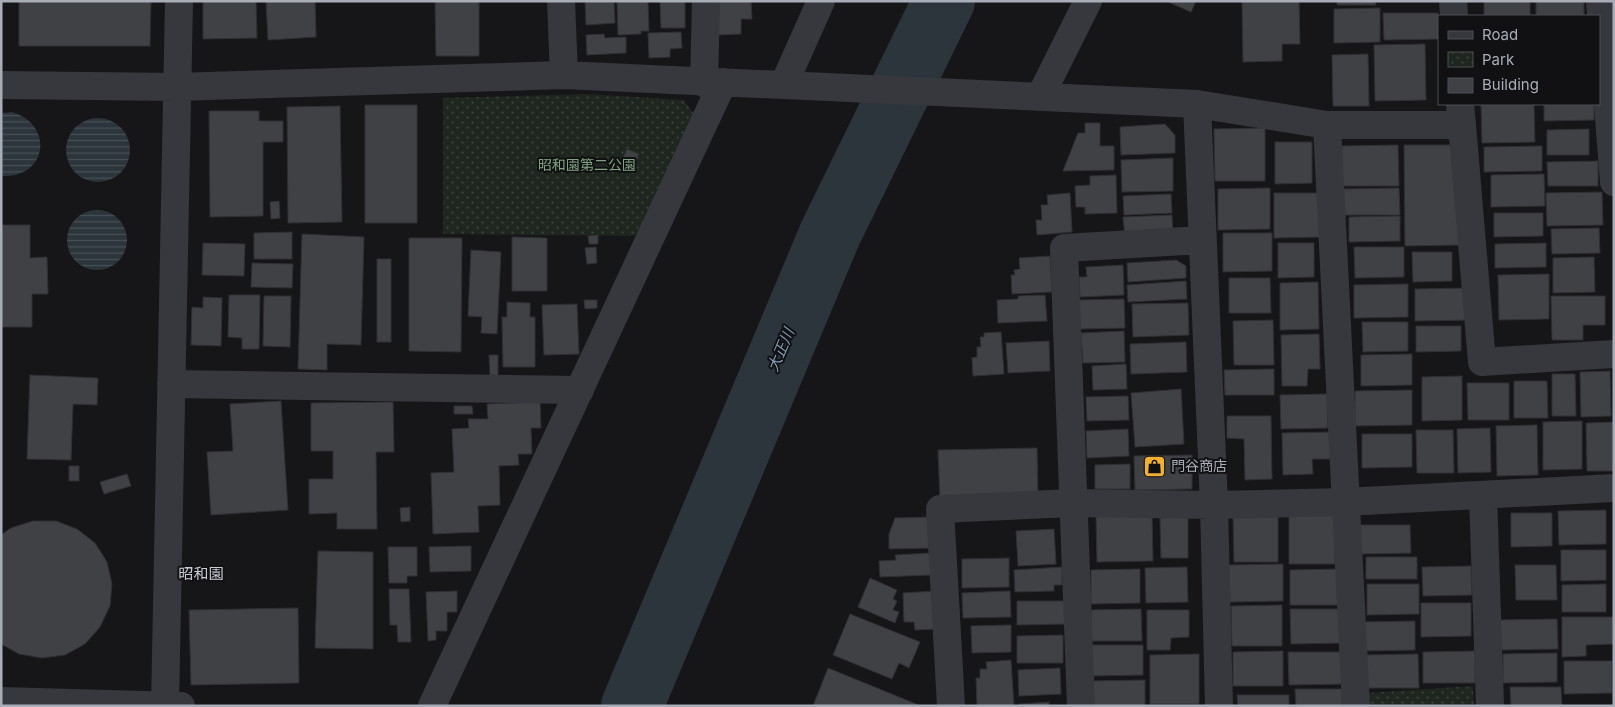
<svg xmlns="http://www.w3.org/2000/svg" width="1615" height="707" font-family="Inter,'Noto Sans JP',sans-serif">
<defs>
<pattern id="park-dots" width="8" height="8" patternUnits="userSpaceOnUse" patternTransform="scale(1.25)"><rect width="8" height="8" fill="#1e261f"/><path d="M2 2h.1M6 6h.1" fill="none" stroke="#3c433d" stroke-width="1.8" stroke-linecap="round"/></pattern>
<pattern id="water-rules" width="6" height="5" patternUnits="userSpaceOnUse" patternTransform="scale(1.25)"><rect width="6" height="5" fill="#2c353c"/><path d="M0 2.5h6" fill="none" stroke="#485056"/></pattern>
</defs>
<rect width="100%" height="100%" fill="#161618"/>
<!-- park -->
<path fill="url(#park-dots)" d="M588 94 684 100 693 113 643 236 443 234V98Z
M1473 686 1474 706H1367L1366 693Z"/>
<!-- water -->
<path fill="url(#water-rules)" d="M12 112C55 125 47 178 2 176L1 113Z
M66 150a32 32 0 1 1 64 0a32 32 0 1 1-64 0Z
M67 240a30 30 0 1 1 60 0a30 30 0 1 1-60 0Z"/>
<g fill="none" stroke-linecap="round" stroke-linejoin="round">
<!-- river -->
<path stroke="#2c353c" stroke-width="62" d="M632 706 830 234 944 1"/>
</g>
<!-- building -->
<path fill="#404145" stroke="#303034" d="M19 1H151L150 46H19Z
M203 1H256L257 38 203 39Z
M266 1H315L316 37 268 40Z
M435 1H479V56H436Z
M585 1H614L615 23 586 25Z
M617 1H648L649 31H641V34L618 35Z
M660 1H685V28H661Z
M716 1H751L752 19H741V34L717 35Z
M1166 1H1196L1191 12Z
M1242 1H1299L1300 44H1282V61L1243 62Z
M1337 1H1375L1376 5H1337Z
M1484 1H1530V16H1484Z
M1536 1H1584V16H1536Z
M1380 8V42L1334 43V9Z
M1383 13H1438L1439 39 1384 40Z
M681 32 682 48 670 49V57L649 58 648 33Z
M604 34 605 38 626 37V53L587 55 586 35Z
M1425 44 1426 100 1375 101 1374 45Z
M1368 54 1369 106H1333L1332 55Z
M1481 104H1534L1535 142 1482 143Z
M1544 104H1594V120L1544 121Z
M365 105H417V223H365Z
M340 106 342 222 288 223 287 107Z
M209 111H259V121H283V142H263V216L210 217Z
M1085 123H1100V146H1114V170L1063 171 1078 133H1085Z
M1165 124 1175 135V153L1121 155 1120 127Z
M1265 128V181H1215L1214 129Z
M1589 129V155H1547V130Z
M1275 142H1312V183L1275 184Z
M1398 145 1399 186H1342V146Z
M1404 145H1460V245L1405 246Z
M1542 146V171L1484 172V147Z
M627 149 639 154 632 169 620 164Z
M1173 158V191L1122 192 1121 160Z
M1598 161V186H1548L1547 162Z
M1544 174 1545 206 1491 207V175Z
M1116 175 1117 213 1085 214V207H1076L1075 186 1090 185V176Z
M1270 188V229L1218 230V189Z
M1399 188 1400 215H1342L1343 189Z
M1602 192 1603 225 1547 226 1546 193Z
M1070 193 1072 232 1037 235 1036 220H1042L1041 205H1048L1047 195Z
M1274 193H1320V237L1274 238Z
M1171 194 1172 213 1124 215 1123 196Z
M279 201 280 218 271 219 270 202Z
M1494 213H1543V236L1494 237Z
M1172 215 1173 236 1125 238 1123 217Z
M1400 216V241L1349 242V217Z
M1 225H30V258L47 257 48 294H32V327H1Z
M1599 228 1600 253 1552 254 1551 229Z
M292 232V259H254V233Z
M1223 233H1272V271L1223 272Z
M302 234 364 237 361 345 327 344V370L298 369Z
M598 235V244H589L588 236Z
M512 237 547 238V291H512Z
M409 238H462L461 352 409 351Z
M203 243 245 244 244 276 202 275Z
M1278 243H1314V277L1278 278Z
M1546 243V267L1495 268V244Z
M596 247 597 263 587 264 585 248Z
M1354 247H1404V277L1355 278Z
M471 250 501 252 497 334 481 333 482 317 468 316Z
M1412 252H1452V281L1413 282Z
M1050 256 1052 292 1012 294 1011 275H1015L1014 270 1020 269 1019 258Z
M1594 257 1595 292 1553 293V258Z
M377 259H391V342H377Z
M1176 260 1186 266V278L1128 282 1127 263Z
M252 263 293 264 292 288 251 287Z
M1123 265 1124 295 1080 297 1079 277H1087L1086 267Z
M1549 274V319L1499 320 1498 275Z
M1229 278H1270L1271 313H1229Z
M1186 281 1187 299 1128 302 1127 285Z
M1318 282 1319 329 1280 330V283Z
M1408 284V317L1354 318V285Z
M1469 288V320L1415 321V289Z
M229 295H260L259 349H242V338L228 337Z
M1045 295 1047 321 998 323 997 300 1018 299V296Z
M264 296H291L290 347 263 346Z
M1551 296H1605V325H1583V340H1552Z
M203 297 222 298 221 346 191 345 192 307 203 308Z
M1124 299 1125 328 1080 329 1079 300Z
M584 300H597V308L585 309Z
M507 302 530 303V317H535V367H503L502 317H507Z
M1188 303 1189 335 1133 337 1132 304Z
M577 304 579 354 544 355 542 305Z
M1273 320 1274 365H1234L1233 321Z
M1362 322H1408V351L1363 352Z
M1416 326H1461V351L1416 352Z
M1124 331 1125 362 1083 363 1081 333Z
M1001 332 1004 374 973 376 972 358 977 357V347H981L980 337H984V333Z
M1319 334 1320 369H1308L1307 386H1282L1281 335Z
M1049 341 1050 371 1008 373 1006 343Z
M1186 342 1187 372 1131 374 1130 344Z
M1412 354V385L1361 386V355Z
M489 355H498V376H490Z
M1126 364 1127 389 1093 390 1092 366Z
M1274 369V395H1225L1224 370Z
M1610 371 1611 416 1581 417 1580 372Z
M1552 374H1575L1576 416H1552Z
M30 375 98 378 97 405 73 404 71 460 27 459Z
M1462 376V420L1422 421V377Z
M1514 381H1547L1548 418H1514Z
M1467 383H1509V420H1468Z
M1181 389 1184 444 1135 447 1131 393Z
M1412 390V425L1355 426V391Z
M1327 394 1328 428 1281 429 1280 395Z
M1128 396 1129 420 1087 421 1086 397Z
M281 401 288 510 211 515 207 452 233 451 230 404Z
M393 402 394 452H376L377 529H337V513L309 514V479H333V451H311V403Z
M540 402 541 428H531L532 454H518L519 465 499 466 500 505 478 506 479 532 433 534 431 473 454 472 452 429 469 428 468 419H488L487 404Z
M454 406H472L473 414H454Z
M1227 416H1271L1272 479 1245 480 1244 439 1227 438Z
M1582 421V469L1543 470V422Z
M1614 422V471H1587L1586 423Z
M1537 425 1538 475 1497 476 1496 426Z
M1490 428 1491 472 1458 473 1457 429Z
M1128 429 1129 456 1087 458 1086 431Z
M1416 430H1453L1454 473H1417Z
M1334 432V459H1312L1313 474 1283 475 1282 433Z
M1362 434H1412V467L1362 468Z
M1037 448 1038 498 940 500 938 450Z
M1192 455V489L1135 490 1134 456Z
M1130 464V489H1095V465Z
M69 466H79V481H69Z
M127 474 131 486 104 494 100 482Z
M410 507V521L401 522 400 508Z
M1606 510V544L1559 545 1558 511Z
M1278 513V562H1234L1233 514Z
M1335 513V564H1289V514Z
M1511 513H1552V546L1511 547Z
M1152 515 1153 561 1097 562 1096 516Z
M931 517 932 548 889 549V534L895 518Z
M1188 517V558H1161L1160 518Z
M33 521H56L77 529 95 543 107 562 112 584 110 606 100 627 85 644 65 655 42 658 19 654 1 644V535L11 528Z
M1359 525H1410L1411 553 1360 554Z
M1054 529 1056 564 1018 566 1016 531Z
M471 546V571L430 572 429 547Z
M388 547H417V576H407V583H389Z
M1561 550H1606V580L1561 581Z
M318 551 373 552V649L315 648Z
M931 553V575L880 577 879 561 896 560 895 555Z
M1366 557H1417V579H1366Z
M1009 558V587L962 588V559Z
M1283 564V601L1230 602 1229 565Z
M1515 565H1556L1557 600H1516Z
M1471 566 1472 595 1423 596 1422 567Z
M1062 567V585H1054V591L1015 592 1014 570Z
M1187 567 1188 602 1146 603 1145 568Z
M1140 569V603L1091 604V570Z
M1341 569 1342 605H1290V570Z
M870 578 897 590 893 599 897 601 893 610 899 612 895 623 858 607Z
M1367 584H1419V614L1367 615Z
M1606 584V612H1562V585Z
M389 589H409L411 642H398L397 625H390Z
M457 591V612H447V631H436V640L428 641 426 592Z
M934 591 936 629 915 630 914 622H904L903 593Z
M1010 591 1011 617 963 618 962 593Z
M1017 601H1067V624L1017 625Z
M1421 603H1471V636L1421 637Z
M1282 605V646H1232L1231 606Z
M298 608 299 683 191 685 189 610Z
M1141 609 1142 641H1091V610Z
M1290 609H1342V643L1291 644Z
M1147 610H1189V637L1171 638 1170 650H1147Z
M850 614 920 642 909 668 899 663 892 679 833 655Z
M1562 617H1614V644L1586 645V656L1562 657Z
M1557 619 1558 649 1500 650V620Z
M1415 621V650L1361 651V622Z
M1011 625V652L972 653 971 626Z
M1063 635V663H1017V636Z
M1089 645H1143V675L1089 676Z
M1283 651V686H1233V652Z
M1475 651V683H1423V652Z
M1288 652H1346V684L1289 685Z
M1557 653V682L1503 683V654Z
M1199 654V704H1150V655Z
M1418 654 1419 688H1367L1366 655Z
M1011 660 1014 706H977L976 678H980V669H987L986 662Z
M1564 661H1612V693L1564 694Z
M828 668 921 706H813Z
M1060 668 1061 694 1019 696 1018 670Z
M1145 680V706H1093V681Z
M1510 687H1561L1562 706H1511Z
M1295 689H1342V706H1296Z
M1237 695H1289V706H1238Z
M1049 702V706H1019V704Z"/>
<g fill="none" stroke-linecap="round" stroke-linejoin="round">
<!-- minor -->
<path stroke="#37383d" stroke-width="28" d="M561 1 564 75
M1453 1 1454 16
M1600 1 1614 182
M704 83 706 1
M784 84 821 1
M1 85 176 87 564 75 1197 104 1327 125H1462L1460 104
M1041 95 1088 1
M1197 104 1214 505 1219 706
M1327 125 1356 706
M1462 125 1482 362 1614 354
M171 384 580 390
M1483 495 1490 706
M1 701 181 706
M165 706 179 1
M432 706 723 82
M951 706 940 509 1073 503 1214 505 1345 502 1614 488
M1081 706 1064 248 1202 240"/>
</g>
<!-- icons -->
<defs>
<symbol id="shop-square" viewBox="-11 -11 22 22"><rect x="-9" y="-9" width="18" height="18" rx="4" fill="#f2b134" stroke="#111113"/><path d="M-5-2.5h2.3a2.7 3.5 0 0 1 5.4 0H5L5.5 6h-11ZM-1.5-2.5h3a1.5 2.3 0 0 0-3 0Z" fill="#111"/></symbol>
</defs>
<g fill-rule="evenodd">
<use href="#shop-square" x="1142" y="454" width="25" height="25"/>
</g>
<g text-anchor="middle" stroke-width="4" stroke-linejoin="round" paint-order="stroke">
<!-- park labels -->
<g font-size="14" fill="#7fa381" stroke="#111113">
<text x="587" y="170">昭和園第二公園</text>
</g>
<!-- poi labels -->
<g font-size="14" fill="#a8adb8" stroke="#111113" text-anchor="start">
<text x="1171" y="471">門谷商店</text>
</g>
<!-- water labels -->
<g font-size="15" font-style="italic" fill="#7f9bb3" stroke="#111113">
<text transform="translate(781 350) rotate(-67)" y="5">大正川</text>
</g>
<!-- neighbourhood labels -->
<g font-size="15" fill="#c9ccd4" stroke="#111113">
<text x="201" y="579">昭和園</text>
</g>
</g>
<!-- border -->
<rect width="1615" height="707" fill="none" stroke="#a8adb8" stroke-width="5"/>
<!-- legend -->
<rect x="1438" y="15" width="162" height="90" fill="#111113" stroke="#4d4f55"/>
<rect x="1448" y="31" width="25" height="8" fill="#37383d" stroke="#4d4f55"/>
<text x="1482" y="40" font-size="15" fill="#a8adb8">Road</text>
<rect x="1448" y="52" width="25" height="15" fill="url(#park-dots)" stroke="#4d4f55"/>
<text x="1482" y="65" font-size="15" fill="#a8adb8">Park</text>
<rect x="1448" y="78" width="25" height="15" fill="#404145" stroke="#4d4f55"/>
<text x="1482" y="90" font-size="15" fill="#a8adb8">Building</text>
</svg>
